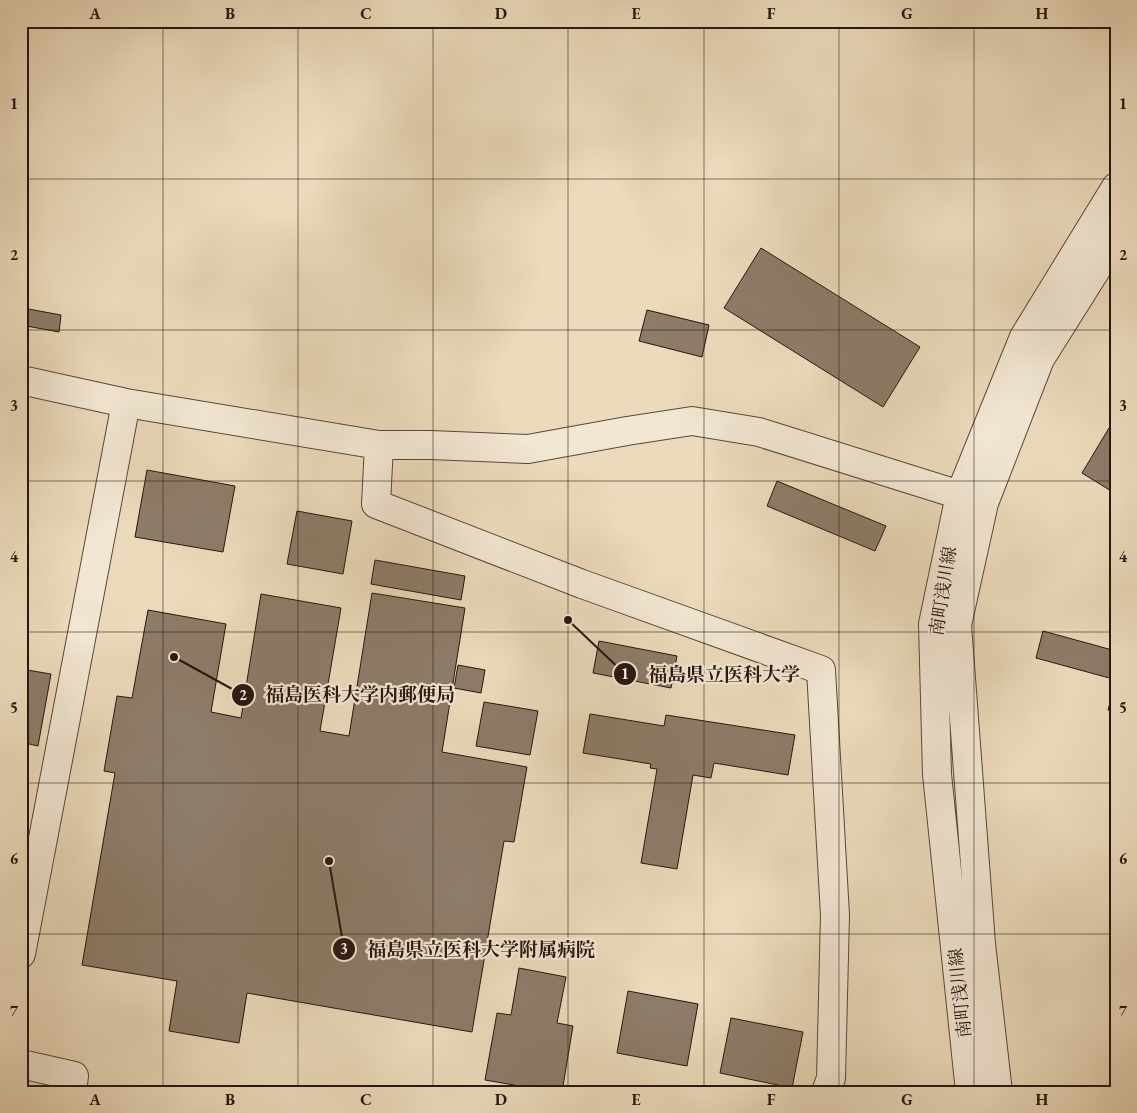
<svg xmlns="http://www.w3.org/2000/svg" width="1137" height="1113" font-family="'EB Garamond','Noto Serif JP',serif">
<rect width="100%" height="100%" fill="#ebdabb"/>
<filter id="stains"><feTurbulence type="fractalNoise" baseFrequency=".004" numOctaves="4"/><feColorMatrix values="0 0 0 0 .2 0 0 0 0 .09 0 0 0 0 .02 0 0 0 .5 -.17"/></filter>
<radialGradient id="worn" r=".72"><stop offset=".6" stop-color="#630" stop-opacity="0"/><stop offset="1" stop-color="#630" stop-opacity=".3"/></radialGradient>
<!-- building -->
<path fill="#8d7c69" stroke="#271610" d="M761 248 920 347 883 407 724 308Z
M23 308 61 315 59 332 21 325Z
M647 310 709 325 702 357 639 341Z
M1109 428 1116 432V494L1082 473Z
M147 470 235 486 223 552 135 537Z
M777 481 886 526 875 551 767 506Z
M297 511 352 521 343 574 287 564Z
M375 560 465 576 461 600 371 584Z
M372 593 465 608 442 752 527 767 514 842 504 841 472 1032 247 993 239 1043 169 1031 177 981 82 965 115 773 104 771 117 696 132 698 148 610 226 624 211 712 241 718 261 594 341 608 320 731 349 736Z
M1043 631 1116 651V668L1113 679 1036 658Z
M599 641 677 656 671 688 593 673Z
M458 665 485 670 481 693 454 688Z
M21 669 51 674 38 746 21 742Z
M1116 681V712L1108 710Z
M484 702 538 711 530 755 476 746Z
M590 714 664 726 666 715 795 735 788 775 714 763 711 778 693 775 677 869 641 863 657 769 650 768 651 764 583 753Z
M519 968 566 977 557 1023 573 1026 562 1092H554L485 1080 497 1013 511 1015Z
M628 991 698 1004 687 1066 617 1053Z
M731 1018 803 1032 792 1088 720 1073Z"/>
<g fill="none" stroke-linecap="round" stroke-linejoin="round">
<defs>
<path id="minor" d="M21 380 126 403 379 445H430L528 449 627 431 692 421 759 432 960 495 984 503
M379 445 376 504 582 584 821 670 835 915 831 1078 826 1092
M21 954 126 403
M21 1064 74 1076 72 1092
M970 1092 937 774 933 624 960 495 1024 337 1116 187
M998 1092 981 944 957 625 984 503 1040 359 1116 238"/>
</defs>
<!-- minor casing -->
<use href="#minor" stroke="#58473b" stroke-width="30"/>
<!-- minor -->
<use href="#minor" stroke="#f2e7d3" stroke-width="28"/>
</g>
<!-- grid -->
<path fill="none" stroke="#271610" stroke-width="1" stroke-opacity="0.55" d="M163 21V1092M298 21V1092M433 21V1092M568 21V1092M704 21V1092M839 21V1092M974 21V1092M21 179H1116M21 330H1116M21 481H1116M21 632H1116M21 783H1116M21 934H1116"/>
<g text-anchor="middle" stroke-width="4.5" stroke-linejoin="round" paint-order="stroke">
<!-- street labels -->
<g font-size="18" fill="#271610" stroke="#f2e7d3">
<text transform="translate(943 591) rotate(-81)" y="6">南町浅川線</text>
<text transform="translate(960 993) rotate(-96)" y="6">南町浅川線</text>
</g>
</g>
<!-- callouts -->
<path fill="none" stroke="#271610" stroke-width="2" d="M568 620L625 674M174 657L243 695M329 861L344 949"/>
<g fill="#271610" stroke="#f2e7d3" stroke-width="2">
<circle cx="568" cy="620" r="5"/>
<circle cx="174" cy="657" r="5"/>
<circle cx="329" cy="861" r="5"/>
<circle cx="625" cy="674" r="12"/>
<circle cx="243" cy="695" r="12"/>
<circle cx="344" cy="949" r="12"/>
</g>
<g font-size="15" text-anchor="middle" font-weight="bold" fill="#fff">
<text x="625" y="679">1</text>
<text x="243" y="700">2</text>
<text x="344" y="954">3</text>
</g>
<g font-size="19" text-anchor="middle" font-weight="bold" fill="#271610" stroke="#f2e7d3" stroke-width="4.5" stroke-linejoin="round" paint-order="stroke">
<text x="724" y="681">福島県立医科大学</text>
<text x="360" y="701">福島医科大学内郵便局</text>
<text x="481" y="956">福島県立医科大学附属病院</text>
</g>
<!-- margin -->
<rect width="1137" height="1113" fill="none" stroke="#ebdabb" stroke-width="55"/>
<rect x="28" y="28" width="1082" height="1058" fill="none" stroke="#271610" stroke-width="2"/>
<g font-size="16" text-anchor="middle" font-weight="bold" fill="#271610">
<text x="95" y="19">A</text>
<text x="230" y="19">B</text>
<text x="366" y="19">C</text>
<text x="501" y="19">D</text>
<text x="636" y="19">E</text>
<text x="771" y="19">F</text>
<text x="907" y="19">G</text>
<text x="1042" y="19">H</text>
<text x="14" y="109">1</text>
<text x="1123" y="109">1</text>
<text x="14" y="260">2</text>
<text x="1123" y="260">2</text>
<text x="14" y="411">3</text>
<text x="1123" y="411">3</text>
<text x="14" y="562">4</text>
<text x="1123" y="562">4</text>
<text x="14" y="713">5</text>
<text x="1123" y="713">5</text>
<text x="14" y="864">6</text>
<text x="1123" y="864">6</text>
<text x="14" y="1016">7</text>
<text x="1123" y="1016">7</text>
<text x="95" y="1105">A</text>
<text x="230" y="1105">B</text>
<text x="366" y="1105">C</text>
<text x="501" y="1105">D</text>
<text x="636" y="1105">E</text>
<text x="771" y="1105">F</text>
<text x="907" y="1105">G</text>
<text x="1042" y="1105">H</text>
</g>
<rect width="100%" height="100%" filter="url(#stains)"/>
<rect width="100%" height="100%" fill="url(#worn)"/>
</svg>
